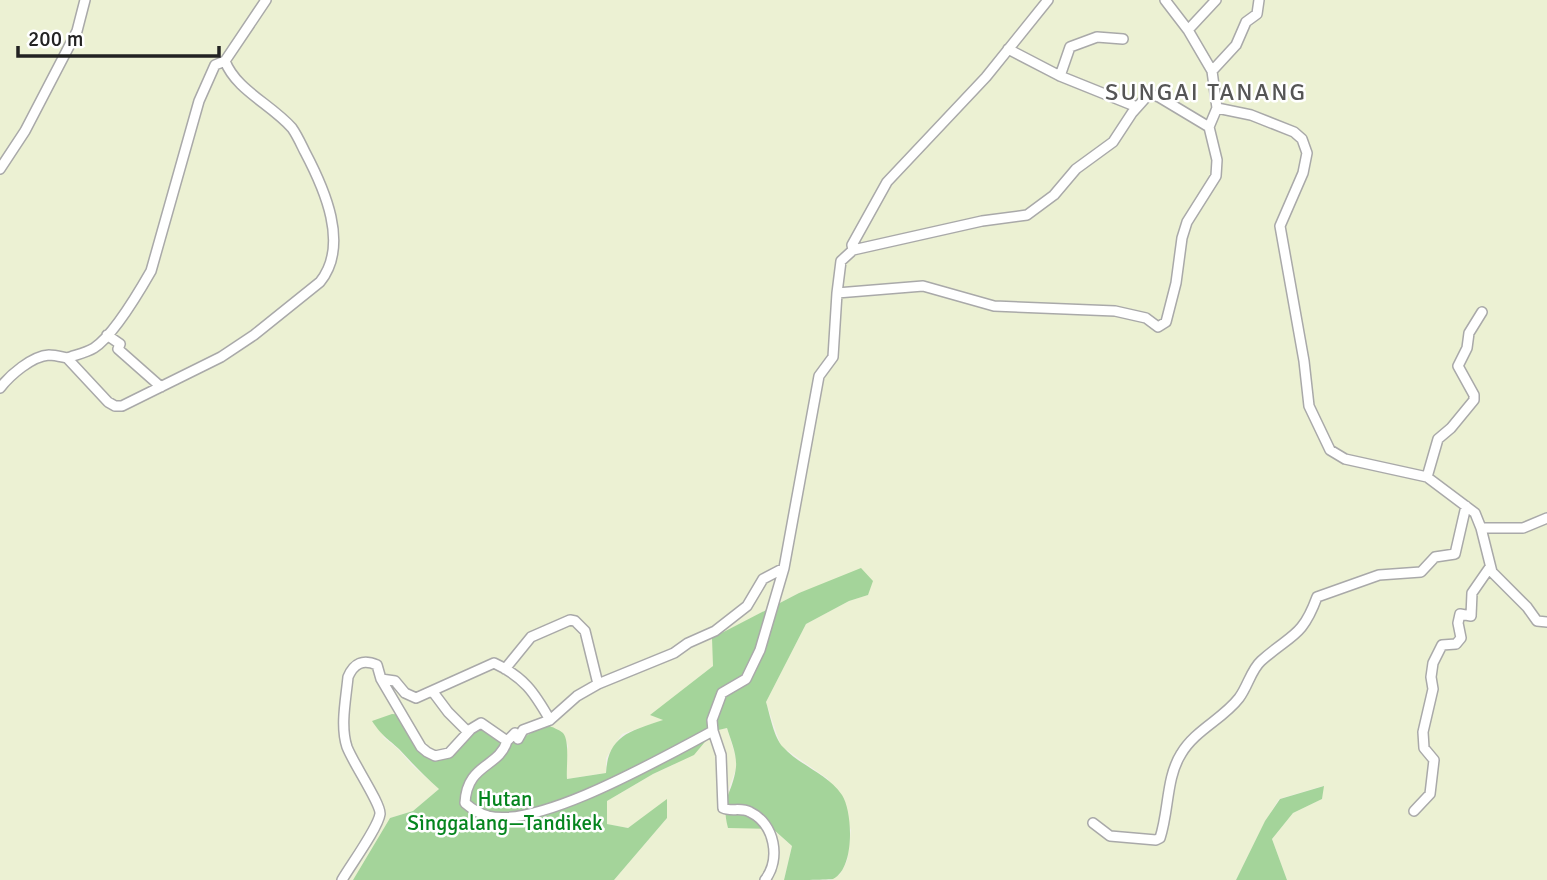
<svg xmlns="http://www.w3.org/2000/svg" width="1547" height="880" font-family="Signika,sans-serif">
<rect width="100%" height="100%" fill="#f2f0e8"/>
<!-- farmland -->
<path fill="#ecf1d3" d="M0 0H1547V880H1287L1272 839 1293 813 1322 799 1323 786 1279 799 1265 822 1236 880H831L840 874 847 861 851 830 828 779 781 746 766 702 806 624 849 601 868 595 827 583 799 593 713 638V666L651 715 664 720 622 734 606 758V773L567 779 565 757 568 746 563 733 511 744 473 732 458 750 446 756 382 736 398 749 412 765 439 789 413 811 390 818 353 880H0Z
M727 728 736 758V769L728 790 792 846 784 880H614L667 818V800L628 828 607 824V801L653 774 673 765 714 730Z"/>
<!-- forest -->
<path fill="#a4d49a" d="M861 568 873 581 868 595 849 601 806 624 766 702C770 715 774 738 783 747 800 766 827 773 842 795 853 812 855 869 833 879 823 880 796 880 784 880L792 846 773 829 728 828C720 798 733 793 736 767 737 754 731 741 727 728L714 731 694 755 653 774 607 801V824L628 828 667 799V818L614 880H353L390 818 413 811 439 789C424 776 412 763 399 749 387 738 382 736 372 721L392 714 408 715 423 745 434 755 458 750 477 729C489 729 505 733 512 743L547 725C552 727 560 730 563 733 570 741 566 768 567 779L606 773C608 735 631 731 663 720L650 715 713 666 712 638 799 593Z
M1324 786 1322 799 1293 813 1272 839 1287 880H1236L1265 821 1280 799Z"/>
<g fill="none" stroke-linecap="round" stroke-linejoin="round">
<defs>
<path id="minor" d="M1165 0 1188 30 1212 71 1217 108 1251 115 1294 132 1302 139 1307 153 1303 173 1280 226 1304 361 1309 406 1330 450 1345 459 1427 477 1475 513 1481 528 1492 572 1527 607 1537 621 1547 622
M1188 30 1216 0
M1008 49 1060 76 1137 107
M1212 71 1236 45 1246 22 1257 14 1259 0
M1060 76 1070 47 1097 37 1123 39
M0 169 25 131 77 31 85 0
M853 250 982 221 1027 215 1054 195 1076 169 1113 142 1132 113 1149 94 1159 97 1209 127
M837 293 923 286 994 306 1115 311 1146 318 1158 327 1166 322 1176 283 1182 238 1187 222 1216 176 1217 160 1209 127 1217 108
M107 335 120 344 118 349 161 387
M67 358C75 355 86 353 94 348 114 335 139 292 151 271L199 101 215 65 225 61
M0 388C10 375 32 356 49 355 55 355 62 357 67 358L108 402 115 406H122L221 357 254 335 320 282C350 245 324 188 305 152 301 144 297 135 292 128 271 104 236 90 225 61L266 0
M1427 477 1438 439 1451 428 1474 400V395L1458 366 1467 348 1469 333 1482 312
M1481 528H1523L1547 518
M505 669 531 637 570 620 575 621 585 631 598 684
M381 679 395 681 405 693 416 698 494 663C524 677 534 692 550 720
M433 692 448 712 468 732
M507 741C499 768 467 763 465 803 472 809 479 814 488 816 540 829 665 756 713 731
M1414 811 1430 794 1434 760 1424 748 1423 732 1433 689 1431 677 1433 663 1442 645 1456 644 1461 638 1458 623 1460 614 1471 616 1472 593 1490 567
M1093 823 1110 836 1156 840 1160 838C1169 811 1166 778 1181 754 1195 730 1223 719 1239 698 1248 686 1251 670 1261 661 1291 634 1302 638 1317 597L1379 575 1421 572 1435 557 1455 554 1466 506
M342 880C350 866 378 828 380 814 381 804 353 763 347 747 340 726 346 699 348 677 354 663 363 659 377 665L381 679 421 747 427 752 435 756 449 753 471 729 481 723 507 741 515 733 518 739 523 730 550 720 577 696 598 684 674 653 688 643 715 631 747 606 763 579 784 568
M765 880C781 859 775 824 750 812 741 807 731 812 723 808L721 755 713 731 712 720 722 693 746 679 760 650 784 568 819 376 833 357 837 293 841 261 853 250 852 245 887 182 986 77 1048 0"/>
</defs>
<!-- minor casing -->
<use href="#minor" stroke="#a9a9a9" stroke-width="12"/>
<!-- minor -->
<use href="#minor" stroke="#fff" stroke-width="9"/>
</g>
<g text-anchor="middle" stroke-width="5" stroke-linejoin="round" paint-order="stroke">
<!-- park labels -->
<g font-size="21" fill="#05851e" stroke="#fff">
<text x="505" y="806">Hutan<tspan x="505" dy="24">Singgalang—Tandikek</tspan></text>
</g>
<!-- quarter labels -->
<g font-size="24" letter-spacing="2" fill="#555" stroke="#fff">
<text x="1206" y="100">SUNGAI TANANG</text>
</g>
</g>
<!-- scale -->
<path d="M18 46v10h201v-10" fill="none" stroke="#222222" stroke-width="3.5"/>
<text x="28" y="46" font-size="21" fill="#222222" stroke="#ffffff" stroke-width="5" paint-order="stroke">200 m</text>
</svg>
